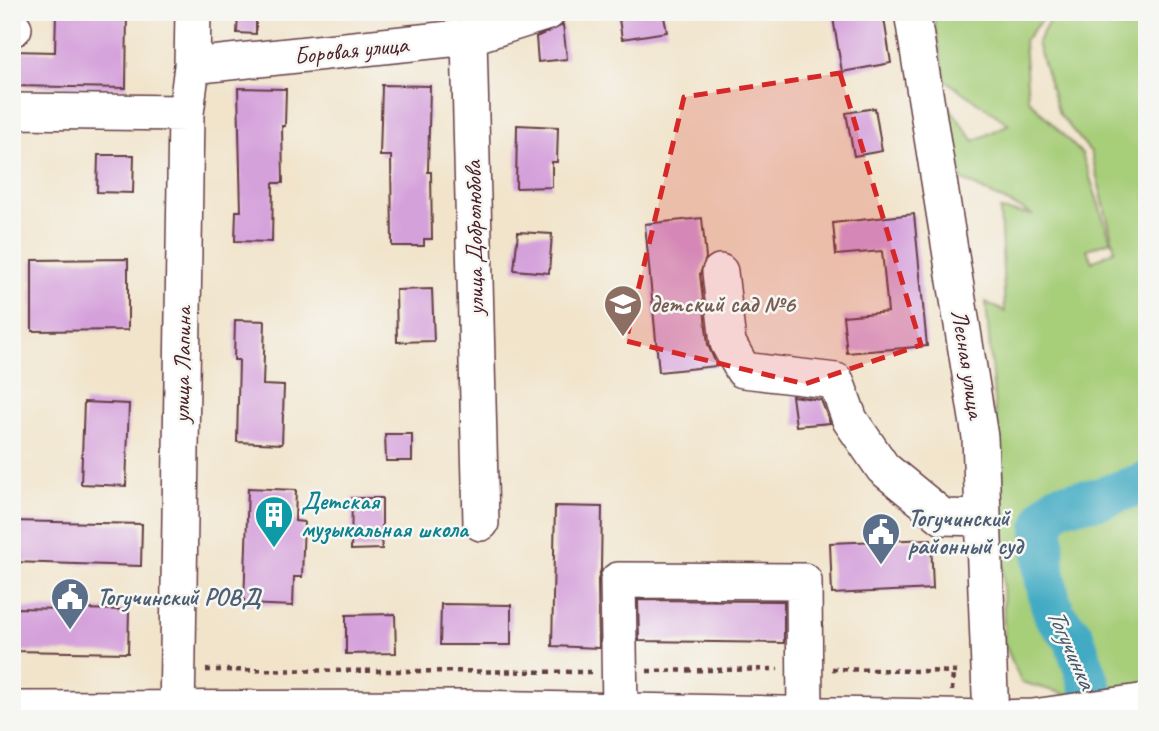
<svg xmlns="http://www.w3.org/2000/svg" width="1159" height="731" font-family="Caveat,sans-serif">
<rect width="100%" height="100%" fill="#f6f6f2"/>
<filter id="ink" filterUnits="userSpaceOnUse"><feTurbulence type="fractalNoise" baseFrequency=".0143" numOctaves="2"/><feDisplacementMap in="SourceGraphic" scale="14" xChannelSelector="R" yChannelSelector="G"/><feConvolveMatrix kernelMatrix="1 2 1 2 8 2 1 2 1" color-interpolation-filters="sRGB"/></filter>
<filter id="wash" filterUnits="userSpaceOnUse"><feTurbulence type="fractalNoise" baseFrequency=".00686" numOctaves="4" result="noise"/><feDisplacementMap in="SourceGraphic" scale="28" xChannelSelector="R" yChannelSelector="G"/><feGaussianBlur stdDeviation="1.57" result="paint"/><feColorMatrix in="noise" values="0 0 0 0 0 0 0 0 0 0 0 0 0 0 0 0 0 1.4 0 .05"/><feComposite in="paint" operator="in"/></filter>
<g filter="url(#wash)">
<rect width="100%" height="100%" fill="#f1e4cb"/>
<!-- green -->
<path fill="#a7ce79" stroke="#787652" stroke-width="2" d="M933 12H1048L1024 41 1028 99 1082 154 1111 241 1087 249 1092 262 1115 250 1091 152 1059 114 1037 43 1054 12H1147V689L1072 696 1021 682 1004 642 1002 495 986 302 1005 312 1000 210 1033 215 961 179 945 101 974 141 1009 124 945 80Z"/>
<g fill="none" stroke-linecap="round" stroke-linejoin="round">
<!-- river -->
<path stroke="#43abc3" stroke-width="42" d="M1101 719 1074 638 1055 616 1050 601 1044 571 1043 528 1048 514 1059 504 1101 498 1147 482"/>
</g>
<g id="blocks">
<!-- building -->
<path fill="#d5a1db" d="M56 12H127L126 88 12 86V51L55 52Z
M238 12H256V34L237 33Z
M618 12H663L667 32 622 39Z
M832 12H883L891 63 842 72Z
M563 25 567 59 538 62 536 37Z
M382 85 430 86 428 172H431L432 239H424V246H392L391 156H380Z
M238 88 286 89 285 126H282L283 183H273L272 242 235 241 236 211H241Z
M875 108 882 151 854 156 846 113Z
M517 125 558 127 557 162H552V187L516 188Z
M98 155H134L133 193 97 192Z
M914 214 927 346 847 353 843 316 888 312 882 251 836 255 833 223Z
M702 218 706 258 700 274 708 345 717 366 659 372 645 224Z
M518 232 552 234 549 273 514 270Z
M128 259V330L32 331V260Z
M432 289 434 341 397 342 396 290Z
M235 320 265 321 263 385 284 386 282 444 237 442 239 360H234Z
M792 396 821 400 830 423 796 426Z
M84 402 129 404 126 486 81 484Z
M385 434H412V461H386Z
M248 488 296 490 295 521 304 522 302 577H294L293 606 244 604Z
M352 498H382V549L351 550Z
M555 506 602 507 601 569 598 580 599 648 552 646Z
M12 521 142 524 141 566 12 562Z
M931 539 933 589 832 594 830 543Z
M638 600 784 601V643L639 641Z
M441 604 511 605V645H440Z
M12 608 129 610 128 653 12 651Z
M395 614 396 653 346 654V615Z"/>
</g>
</g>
<g filter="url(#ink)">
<use href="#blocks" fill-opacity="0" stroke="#633d43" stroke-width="2"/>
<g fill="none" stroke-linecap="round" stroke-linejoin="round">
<defs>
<path id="minor" d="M912 12 980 437 991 719
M12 28H14
M469 37 481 523
M192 66 469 37 548 12
M12 111 186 113
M720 272 728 343 743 370 836 381 850 420 883 468 943 517 983 518
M12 709 471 708 991 718 1033 717 1147 701
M620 710 618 580 804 581 805 719
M177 719 186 113 192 66 193 12"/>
</defs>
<!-- minor casing -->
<use href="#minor" stroke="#633d43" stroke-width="38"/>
<!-- path -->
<path stroke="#633d43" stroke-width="4.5" stroke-dasharray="5 5" stroke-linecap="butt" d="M832 669 960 672
M206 670 593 672
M647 671 778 669
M952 691 953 671"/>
<!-- minor -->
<use href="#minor" stroke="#fff" stroke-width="35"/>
</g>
</g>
<!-- marked area -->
<path fill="#d62828" fill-opacity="0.2" stroke="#d62828" stroke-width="5" stroke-dasharray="14 9" stroke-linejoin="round" d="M840 73 921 345 805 384 626 341 684 97Z"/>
<!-- icons -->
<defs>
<symbol id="school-pin" viewBox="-11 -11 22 30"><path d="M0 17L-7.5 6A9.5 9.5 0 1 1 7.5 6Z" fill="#8d6e63" stroke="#f6f6f2"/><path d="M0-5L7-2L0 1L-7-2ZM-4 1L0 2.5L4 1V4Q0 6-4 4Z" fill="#fff"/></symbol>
<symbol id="building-pin" viewBox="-11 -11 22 30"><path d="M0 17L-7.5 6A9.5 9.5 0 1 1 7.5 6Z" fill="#0f9aa8" stroke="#f6f6f2"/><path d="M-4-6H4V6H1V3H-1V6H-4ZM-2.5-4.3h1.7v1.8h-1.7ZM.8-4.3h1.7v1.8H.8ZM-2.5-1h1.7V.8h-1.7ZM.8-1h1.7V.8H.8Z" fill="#fff"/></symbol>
<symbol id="civic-pin" viewBox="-11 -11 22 30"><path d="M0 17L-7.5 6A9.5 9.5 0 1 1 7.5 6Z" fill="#5c6f8a" stroke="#f6f6f2"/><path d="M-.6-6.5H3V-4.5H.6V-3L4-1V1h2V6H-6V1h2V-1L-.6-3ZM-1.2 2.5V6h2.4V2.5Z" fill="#fff"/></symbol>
</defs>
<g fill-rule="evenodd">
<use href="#school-pin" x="601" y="282" width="44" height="60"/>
<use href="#building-pin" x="252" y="493" width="44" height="60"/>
<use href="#civic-pin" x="859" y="510" width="44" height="60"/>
<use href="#civic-pin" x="48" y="575" width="44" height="60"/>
</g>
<g text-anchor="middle" stroke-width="5" stroke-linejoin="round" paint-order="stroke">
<!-- street labels -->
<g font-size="24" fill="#4a1f2b" stroke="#f6f6f2">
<text transform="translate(351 50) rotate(-6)" y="8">Боровая улица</text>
<text transform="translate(474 238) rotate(-91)" y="8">улица Добролюбова</text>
<text transform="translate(968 364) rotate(81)" y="8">Лесная улица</text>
<text transform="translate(182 365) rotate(-89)" y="8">улица Лапина</text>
</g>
<!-- education labels -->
<g font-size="24" font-weight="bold" fill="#785e54" stroke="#f6f6f2" text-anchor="start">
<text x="650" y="312">детский сад №6</text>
</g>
<!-- culture labels -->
<g font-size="24" font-weight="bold" fill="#0d838f" stroke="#f6f6f2" text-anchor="start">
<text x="301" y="509">Детская<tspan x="301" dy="28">музыкальная школа</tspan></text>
</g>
<!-- service labels -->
<g font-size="24" font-weight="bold" fill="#4e5e75" stroke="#f6f6f2" text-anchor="start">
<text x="908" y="526">Тогучинский<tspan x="908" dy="28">районный суд</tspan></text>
<text x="97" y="605">Тогучинский РОВД</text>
</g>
<!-- water labels -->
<g font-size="26" font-style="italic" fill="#475768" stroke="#f6f6f2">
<text transform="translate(1072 648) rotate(66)" y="9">Тогучинка</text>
</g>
</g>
<!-- margin -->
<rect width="1159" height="731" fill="none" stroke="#f6f6f2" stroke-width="42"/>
</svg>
